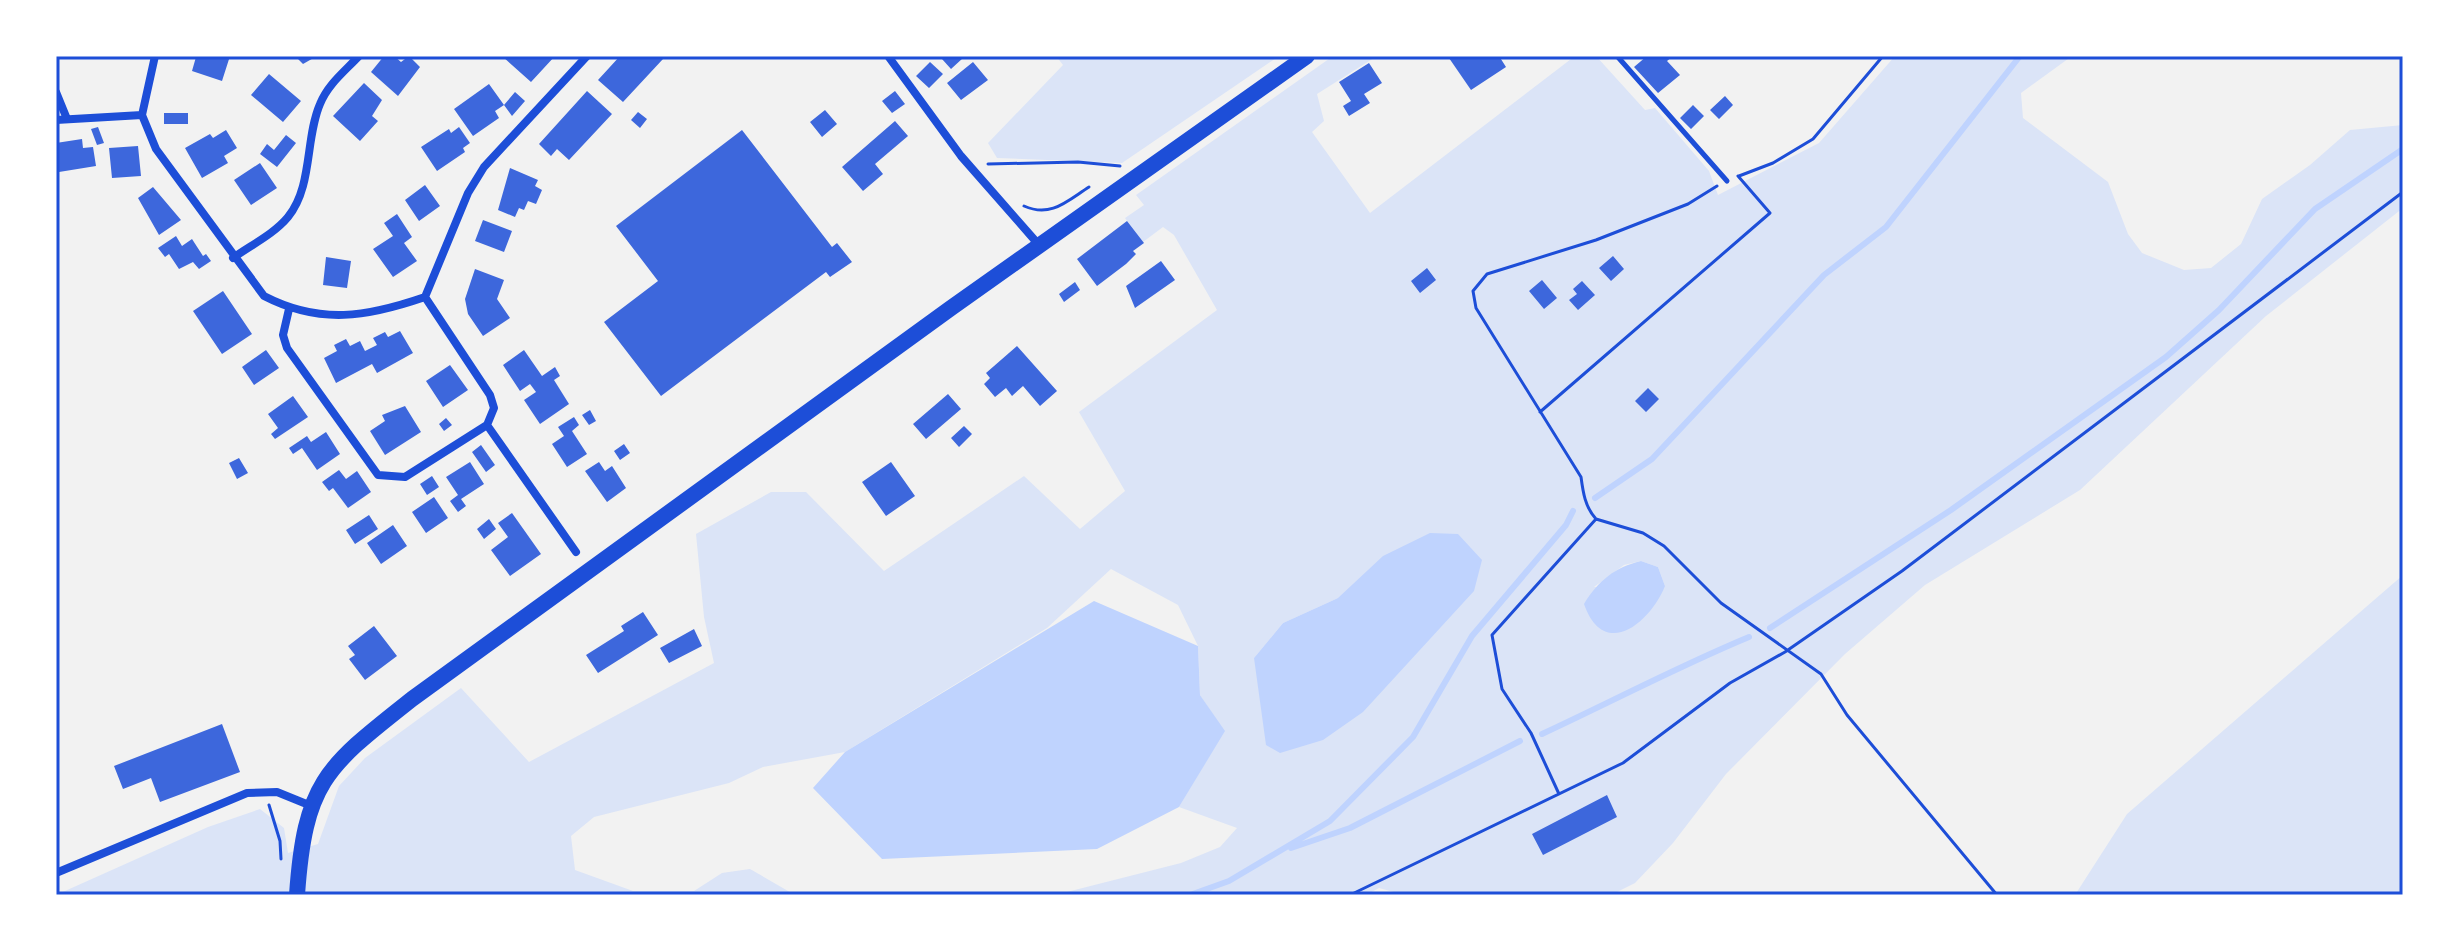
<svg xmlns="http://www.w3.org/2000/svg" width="2459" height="951" font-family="'Space Grotesk',sans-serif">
<rect width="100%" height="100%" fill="#f2f2f2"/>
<!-- green -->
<path fill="#dbe4f7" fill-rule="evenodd" d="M1056 56H1279L1122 163 997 158 988 143 1063 65Z
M1333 56H1377L1317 94 1324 121 1312 132 1370 213 1575 56H1596L1645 110 1655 108 1709 171 1718 195 1819 143 1895 56H2072L2021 93 2023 118 2108 182 2128 234 2142 253 2184 270 2211 268 2241 244 2262 199 2310 165 2350 130 2403 125V208L2266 316 2080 490 1925 585 1845 654 1726 774 1673 843 1635 883 1611 895H1405L1379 888 1366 895H1055L1181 863 1220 847 1237 828 1179 807 1224 731 1200 695 1198 646 1178 605 1111 569 1047 628 845 752 763 767 729 783 594 817 571 836 575 870 633 891H694L722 873 750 869 795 895H56L208 827 260 809 284 828 288 853 318 844 339 786 365 758 461 688 529 762 714 663 704 617 696 534 771 492H806L884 571 1024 476 1080 529 1125 491 1079 412 1217 310 1174 235 1163 227 1143 242 1125 218 1144 205 1136 195ZM1641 561 1658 567 1665 586 1594 587 1624 565ZM1338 598 1254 658 1283 623Z
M2403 575V895H2075L2127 814Z"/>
<!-- water -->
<path fill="#bfd3fe" d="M1430 533 1458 534 1482 560 1474 591 1363 712 1323 740 1280 753 1266 745 1254 658 1283 623 1338 598 1383 556Z
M1641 561 1658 567 1665 586C1650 623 1604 661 1584 604 1598 581 1615 567 1641 561Z
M1094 601 1198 646 1200 695 1225 731 1179 807 1097 849 882 859 813 788 845 752Z"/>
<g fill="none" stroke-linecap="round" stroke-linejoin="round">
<!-- stream -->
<path stroke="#bfd3fe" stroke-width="6" d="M1595 498 1652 459 1824 275 1886 227 2020 56
M1770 628 1951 510 2166 357 2219 310 2315 209 2403 149
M1542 734C1611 702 1679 666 1749 637
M1291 848 1350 828 1520 741
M1190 895 1229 881 1330 821 1413 737 1472 636 1566 525 1573 511"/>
</g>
<!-- building -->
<path fill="#3d67dc" d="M202 56H230L222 81 192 71 196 57Z
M295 56H317L303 64Z
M384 56H394L401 62 409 56 420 67 398 96 371 72Z
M502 56H555L531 82Z
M620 56 663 59 623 102 598 80Z
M944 56H962L963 58 951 69 942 59Z
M1451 56H1499L1506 67 1471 90 1449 58Z
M1647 56H1673L1667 61 1680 75 1658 93 1634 67Z
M930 62 943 74 929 88 916 76Z
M973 62 988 80 961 100 947 83Z
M1369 63 1382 83 1364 94 1370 103 1349 116 1343 106 1351 101 1339 82Z
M269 74 301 101 283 122 251 95Z
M364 83 382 100 372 116 378 121 360 141 333 116Z
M489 84 504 105 495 111 499 118 473 136 454 109Z
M587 91 612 114 569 160 557 149 551 156 539 144Z
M895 91 905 104 892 113 882 101Z
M515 92 525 101 512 116 504 105Z
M1725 96 1733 105 1719 119 1710 110Z
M1693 105 1704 116 1691 129 1680 118Z
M825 110 837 124 822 137 810 122Z
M638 112 647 119 640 128 631 120Z
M164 113H188V124H164Z
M895 121 908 136 875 164 883 174 863 191 842 167Z
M98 127 104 143 97 145 91 129Z
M459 127 470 143 463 148 465 152 437 171 421 147 449 129 451 133Z
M226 130 237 148 224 156 228 163 202 178 185 148 210 134 213 138Z
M742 130 832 247 837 243 852 262 830 277 826 272 661 396 604 322 658 281 616 226Z
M286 135 296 143 277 167 260 154 267 144 274 150Z
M82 139 83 148 93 147 96 166 59 172 56 143Z
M138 146 141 176 112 178 109 148Z
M260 163 277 188 251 205 234 180Z
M510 168 538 180 535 186 542 190 536 204 528 201 524 210 519 208 515 217 498 210Z
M425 185 440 206 419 221 405 200Z
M153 187 181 220 159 235 138 198Z
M397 214 412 237 404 243 417 261 393 277 373 249 393 236 384 223Z
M483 220 512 231 504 252 475 241Z
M1127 221 1144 243 1133 251 1136 254 1126 264 1097 286 1077 259Z
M176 236 182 246 192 239 203 256 206 254 211 261 199 269 193 262 179 269 169 254 165 257 158 248Z
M1613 256 1624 269 1611 281 1599 268Z
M326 257 351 261 347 288 323 285Z
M1161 261 1175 280 1135 308 1126 286Z
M1427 268 1436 280 1420 293 1411 281Z
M475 269 504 280 497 299 510 318 483 336 468 314 465 299Z
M1542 280 1557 298 1544 309 1529 291Z
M1582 281 1595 295 1578 310 1569 300 1577 294 1573 289Z
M1075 282 1080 290 1064 302 1059 294Z
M223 291 252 334 222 354 193 311Z
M400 331 413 353 377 373 372 364 336 383 324 358 337 351 334 345 346 339 350 346 360 341 365 351 377 345 373 338 385 332 388 337Z
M1017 346 1057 391 1040 406 1023 386 1012 396 1006 388 995 397 984 384 990 378 986 373Z
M266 350 279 368 254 385 242 367Z
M524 350 542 376 555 367 560 376 554 380 569 404 540 424 524 400 536 392 530 384 520 391 503 365Z
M450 365 468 390 443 407 426 381Z
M1648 388 1659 399 1646 412 1635 401Z
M948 394 961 409 926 439 913 424Z
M293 396 308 417 275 439 271 434 278 428 268 414Z
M405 406 421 432 385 455 370 431 385 421 382 415Z
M590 410 596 421 589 425 582 415Z
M574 417 579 425 572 431 587 454 567 467 552 444 564 436 558 427Z
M446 418 452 425 444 431 439 424Z
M964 426 972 434 959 447 951 438Z
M326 432 340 454 317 470 302 448 293 454 289 448 307 436 311 442Z
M624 444 630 453 620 460 614 451Z
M481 445 495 465 486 472 472 452Z
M239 458 248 473 237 479 229 463Z
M470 462 484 484 461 499 466 506 458 512 450 501 458 495 446 477Z
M599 462 605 471 612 466 626 488 607 502 585 471Z
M891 462 915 496 886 516 862 482Z
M339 470 346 479 357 471 371 492 348 508 333 488 329 491 322 482Z
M432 476 439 487 427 495 420 484Z
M434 497 448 518 426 533 412 512Z
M512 513 541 554 510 576 491 550 508 537 498 523Z
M369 515 378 529 355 544 346 530Z
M489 519 496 529 484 539 477 529Z
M393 525 407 546 381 564 367 543Z
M643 612 658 635 598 673 586 655 624 631 621 626Z
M374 626 397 656 365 680 349 659 355 655 348 646Z
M694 629 702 646 669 663 660 648Z
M222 724 240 772 160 802 151 778 123 789 114 766Z
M1607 795 1617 817 1543 855 1532 834Z"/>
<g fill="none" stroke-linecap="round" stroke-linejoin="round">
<!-- path -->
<path stroke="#1d4ed8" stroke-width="3" d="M988 164 1078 162 1120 166
M1739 176 1773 163 1813 139 1883 56
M1717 186 1688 204 1596 240 1487 274 1473 291 1476 308 1581 477C1583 492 1585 507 1596 519L1643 533 1664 546 1721 603 1821 674 1847 715 1997 895
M1024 206C1051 218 1067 201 1089 187
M1540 412 1770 213 1738 176
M1559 794 1531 733 1502 689 1492 635 1596 519
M269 805 280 841 281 859
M1350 895 1623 763 1730 683 1785 652 1902 571 2403 192"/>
<!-- service -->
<path stroke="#1d4ed8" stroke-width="5" d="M1617 56 1727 181"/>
<!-- minor -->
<path stroke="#1d4ed8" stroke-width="8" d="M155 56 142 115 156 149 264 296C320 325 367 317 425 297L468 193 484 167 587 56
M888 56 961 156 1039 245
M56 92 67 119
M56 120 142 115
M233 258C251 245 274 234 288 217 313 186 305 139 320 104 328 84 345 71 359 56
M289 309 283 335 287 348 378 475 405 477 487 425 494 408 490 395 425 297
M487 425 576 552
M56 873 247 793 277 792 309 805"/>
<!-- secondary -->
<path stroke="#1d4ed8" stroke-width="16" d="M297 895C305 781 326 767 412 699L951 308 1307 56"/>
</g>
<!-- border -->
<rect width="2459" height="951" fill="none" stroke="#ffffff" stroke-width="116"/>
<rect x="58" y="58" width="2343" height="835" fill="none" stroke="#1d4ed8" stroke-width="3"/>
</svg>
